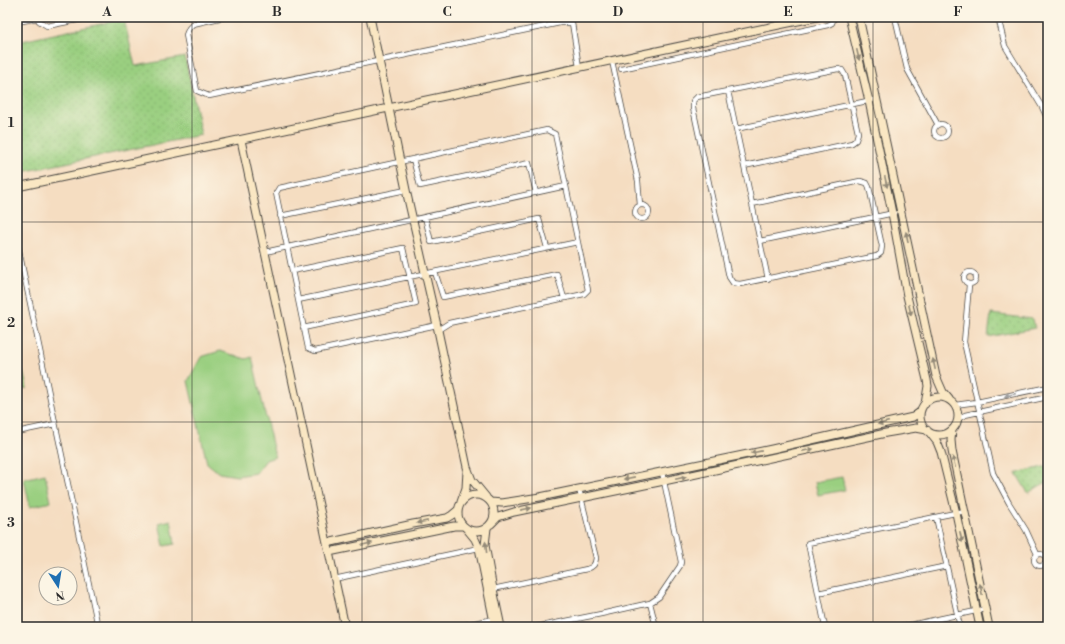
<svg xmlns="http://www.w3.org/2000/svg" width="1065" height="644" font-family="'Libre Bodoni',serif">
<defs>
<pattern id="park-dots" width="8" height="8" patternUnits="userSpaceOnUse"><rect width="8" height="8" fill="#9acf80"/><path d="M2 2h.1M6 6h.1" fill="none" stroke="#85b26f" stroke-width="1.8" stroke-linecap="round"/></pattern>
</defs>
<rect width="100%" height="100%" fill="#fcf5e5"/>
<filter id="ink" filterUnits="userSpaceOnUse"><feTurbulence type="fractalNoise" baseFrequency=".025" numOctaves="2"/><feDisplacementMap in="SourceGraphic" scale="8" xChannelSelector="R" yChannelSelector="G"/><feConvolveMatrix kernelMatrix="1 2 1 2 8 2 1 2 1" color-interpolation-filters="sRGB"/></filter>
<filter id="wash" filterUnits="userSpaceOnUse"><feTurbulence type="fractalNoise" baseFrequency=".012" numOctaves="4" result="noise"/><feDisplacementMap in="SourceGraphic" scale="16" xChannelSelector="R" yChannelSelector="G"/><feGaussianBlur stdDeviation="0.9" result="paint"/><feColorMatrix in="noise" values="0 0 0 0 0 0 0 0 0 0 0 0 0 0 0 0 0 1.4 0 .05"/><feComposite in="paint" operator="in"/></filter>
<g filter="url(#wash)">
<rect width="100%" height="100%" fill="#f5ddc1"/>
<!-- park -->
<path fill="url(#park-dots)" stroke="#627d56" d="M124 19 135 66 185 57 201 135 17 173V42Z
M991 314 1033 319 1035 328 988 337Z
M1048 466V481L1028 493 1016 473Z"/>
<!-- pitch -->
<path fill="#9acf80" stroke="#627d56" d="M220 351 246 359 252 357 275 457 266 460 256 473 237 476 219 473 207 463 188 381 201 357Z
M20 359 27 388 17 390V360Z
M45 474 51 502 30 507 24 479Z
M842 477 845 490 818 495 815 482Z
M171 520 175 544 164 546 159 523Z"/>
</g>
<g filter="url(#ink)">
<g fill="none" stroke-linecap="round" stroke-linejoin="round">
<defs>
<path id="street" d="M38 17 39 21 47 26 93 17
M224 17 193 24 189 28 186 35 197 91 209 96 560 23H572
M568 17 572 23 579 67
M895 17 907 69 938 125
M998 17 1005 46 1042 107 1048 120
M17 22 38 18
M612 61 638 181 640 205
M621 69 828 25 832 23 834 17
M728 91 768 279
M934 131a7 7 0 1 1 14 0a7 7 0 1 1-14 0Z
M736 129 872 100
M413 159 420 186 529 163 536 193
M744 166 852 143 856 140 858 133 845 75 842 70 838 69 697 97 693 101V108L729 277 733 283 740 284 877 256 881 253 882 246 869 187 867 183 860 181 752 204
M635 212a7 7 0 1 1 14 0a7 7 0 1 1-14 0Z
M280 216 406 190
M425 217 431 242 539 219 547 248
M17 241 98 627
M760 241 894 213
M1048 244 1046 255 1048 256
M265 252 566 186
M292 271 403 248 416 304 303 328
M964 278a6 6 0 1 1 12 0a6 6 0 1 1-12 0Z
M435 272 443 297 557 274 564 298
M969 285 964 342 993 473 1009 503 1026 530 1037 554
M298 300 578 242
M437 325 315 351 308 348 276 193 279 188 547 130 555 134 588 290 584 294 449 323 438 330
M955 405 977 402 1048 387
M958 419 965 415 1048 397
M17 432 55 424
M936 517 960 627
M1034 560a6 6 0 1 1 12 0a6 6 0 1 1-12 0Z
M334 579 479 548
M493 589 587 569C593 567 595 565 596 558L579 489
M818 593 947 566
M650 603 656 627
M17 622 19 627
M456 627 494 619
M536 627 601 614 650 603 659 597 680 566 681 562 662 472
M825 627 808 543 965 511
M901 627 985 609"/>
<path id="secondary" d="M370 17 406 190 436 321 467 467 472 480 486 497
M849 17 869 101 892 213 907 296 927 380 928 386 925 404
M859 17 936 376 943 392 949 399
M241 140 345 627
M17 187 817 17
M920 416a19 19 0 1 1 38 0a19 19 0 1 1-38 0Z
M952 430 951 440 952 451 989 627
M930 433 937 442 941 452 956 513 980 627
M458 513a18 18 0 1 1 36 0a18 18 0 1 1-36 0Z
M461 502 466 488 467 471
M491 502 502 503 540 497 772 449 913 417 920 412
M491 524 498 517 514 512 664 481 886 433 916 428 927 430
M466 528 475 539 479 548 495 627
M487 528 485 545 493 589 501 627
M327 543 413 524 447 518 452 515 458 510
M329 552 454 526H463"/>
</defs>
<!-- street casing -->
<use href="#street" stroke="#494642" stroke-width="6"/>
<!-- secondary casing -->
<use href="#secondary" stroke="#494642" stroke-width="9"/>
<!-- street -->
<use href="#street" stroke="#fff" stroke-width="4.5"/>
<!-- secondary -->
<use href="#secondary" stroke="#fae7c3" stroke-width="7"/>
</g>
<!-- one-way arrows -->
<defs><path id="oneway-solid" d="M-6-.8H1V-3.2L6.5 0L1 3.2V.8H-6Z"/></defs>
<g fill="#928977">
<use href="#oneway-solid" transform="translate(858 55) rotate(77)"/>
<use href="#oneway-solid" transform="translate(886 182) rotate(78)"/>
<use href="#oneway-solid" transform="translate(907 237) rotate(-102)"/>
<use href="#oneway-solid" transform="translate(910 310) rotate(77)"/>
<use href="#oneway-solid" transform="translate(934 364) rotate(-102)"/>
<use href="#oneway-solid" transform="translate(883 423) rotate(167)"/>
<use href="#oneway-solid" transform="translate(808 450) rotate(-12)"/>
<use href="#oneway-solid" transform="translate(756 452) rotate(169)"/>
<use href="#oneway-solid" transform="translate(954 462) rotate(-102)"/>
<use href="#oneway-solid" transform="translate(629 478) rotate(169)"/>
<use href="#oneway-solid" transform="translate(681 478) rotate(-12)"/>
<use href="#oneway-solid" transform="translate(526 509) rotate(-11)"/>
<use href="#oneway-solid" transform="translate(422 522) rotate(169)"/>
<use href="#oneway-solid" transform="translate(961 537) rotate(78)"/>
<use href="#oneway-solid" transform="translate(367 544) rotate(-12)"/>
<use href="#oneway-solid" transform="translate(486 547) rotate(-96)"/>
<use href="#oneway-solid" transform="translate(981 589) rotate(-102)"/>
</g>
<use fill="#a0a0a0" href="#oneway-solid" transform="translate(1010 395) rotate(167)"/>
</g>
<!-- grid -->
<path fill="none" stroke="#2b2b2b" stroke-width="1" stroke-opacity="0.55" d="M192 17V627M362 17V627M532 17V627M703 17V627M873 17V627M17 222H1048M17 422H1048"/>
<!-- margin -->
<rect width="1065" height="644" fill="none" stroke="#fcf5e5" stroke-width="44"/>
<!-- north arrow -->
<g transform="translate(58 586) rotate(168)"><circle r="19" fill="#fcf5e5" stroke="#a8a49b"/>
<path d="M0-3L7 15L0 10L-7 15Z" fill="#1f6fb2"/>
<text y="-6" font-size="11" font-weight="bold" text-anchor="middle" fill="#2b2b2b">N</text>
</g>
<rect x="22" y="22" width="1021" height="600" fill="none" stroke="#2b2b2b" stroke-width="1.5"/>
<g font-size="13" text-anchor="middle" font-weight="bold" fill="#2b2b2b">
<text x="107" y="16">A</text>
<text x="277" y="16">B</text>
<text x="447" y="16">C</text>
<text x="618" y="16">D</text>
<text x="788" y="16">E</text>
<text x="958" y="16">F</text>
<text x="11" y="127">1</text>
<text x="11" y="327">2</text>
<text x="11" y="527">3</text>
</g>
</svg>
